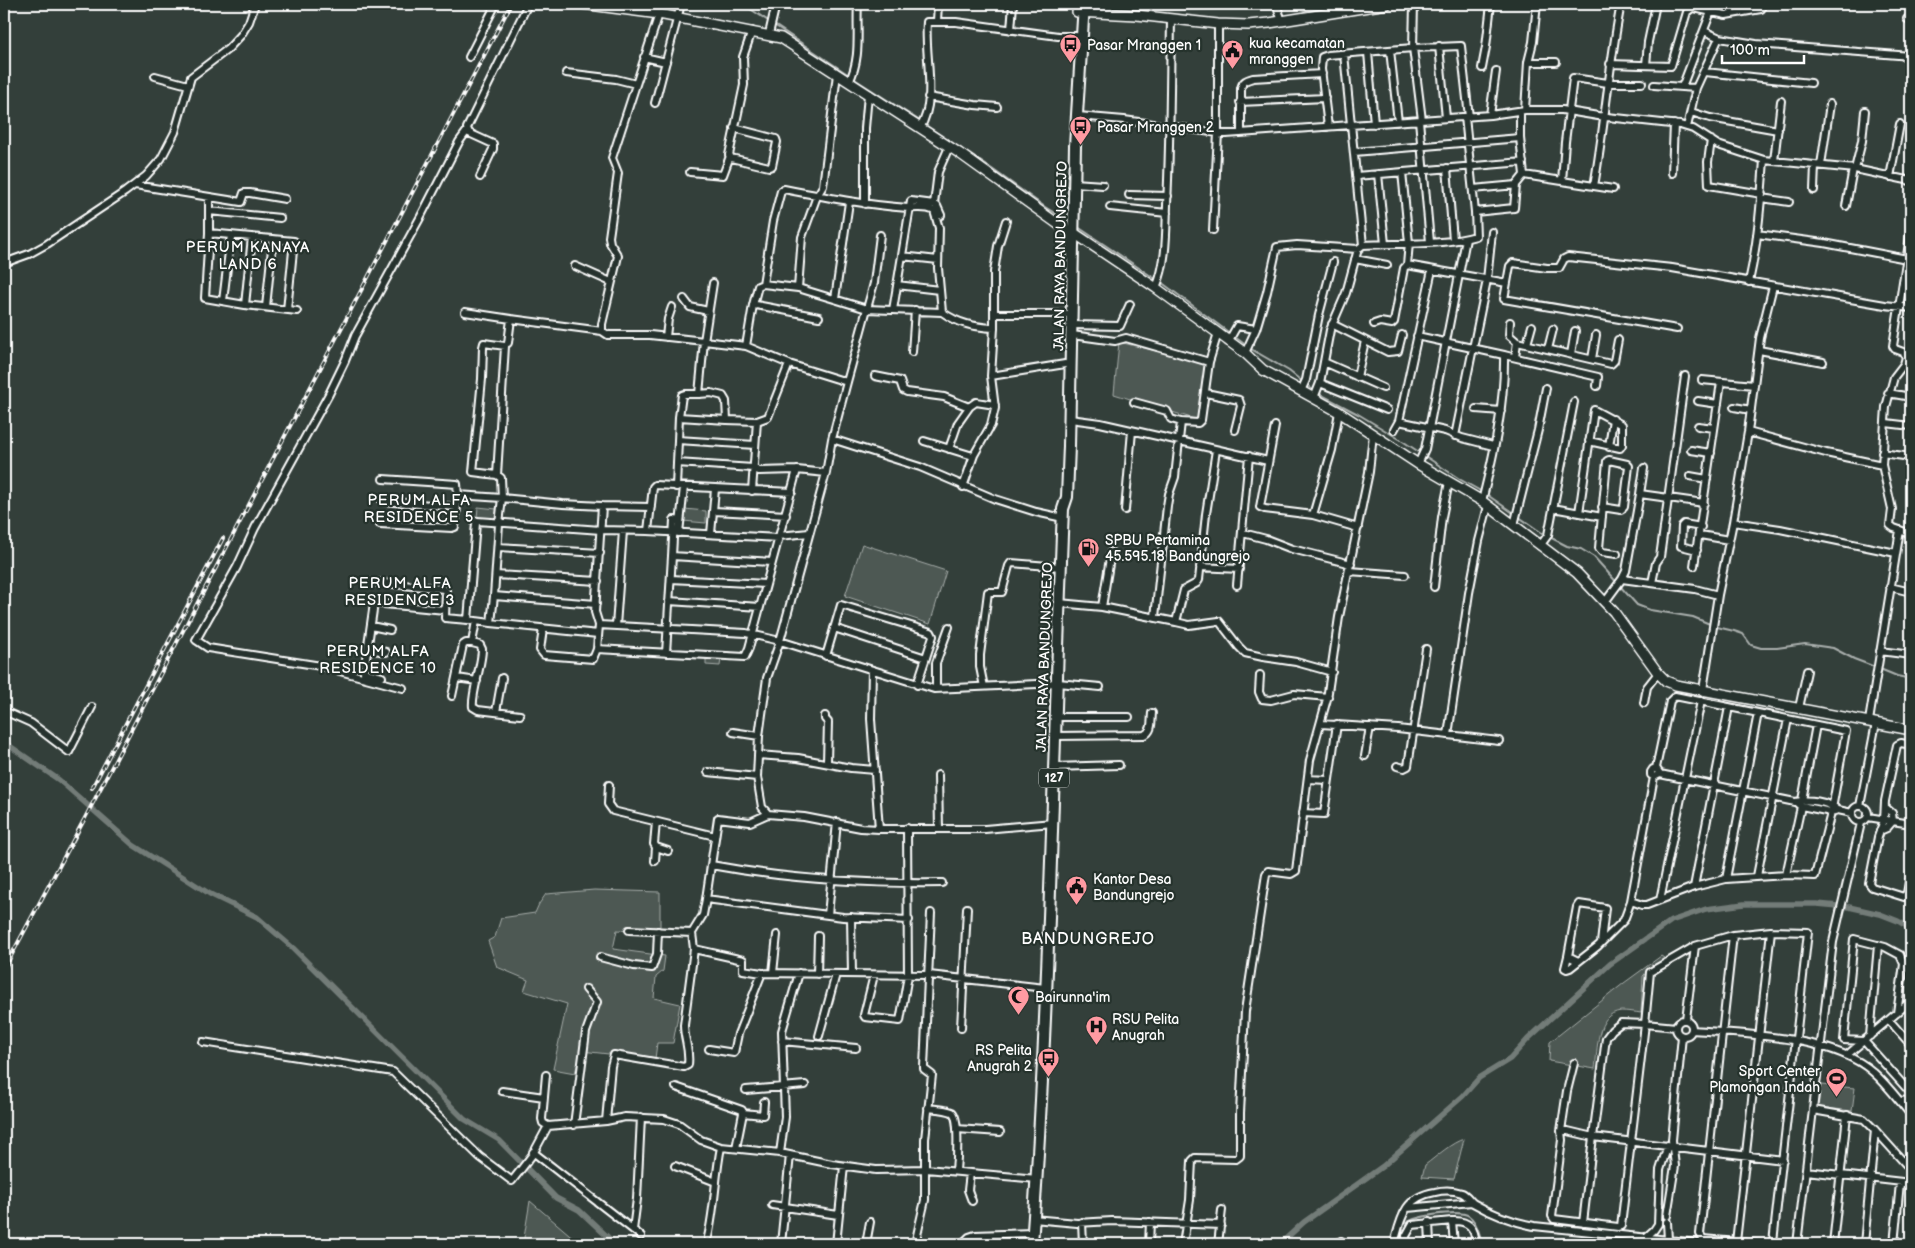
<svg xmlns="http://www.w3.org/2000/svg" width="1915" height="1248" font-family="'Balsamiq Sans',sans-serif">
<rect width="100%" height="100%" fill="#333f3a"/>
<filter id="ink" filterUnits="userSpaceOnUse"><feTurbulence type="fractalNoise" baseFrequency=".02" numOctaves="2"/><feDisplacementMap in="SourceGraphic" scale="10" xChannelSelector="R" yChannelSelector="G"/><feConvolveMatrix kernelMatrix="1 2 1 2 8 2 1 2 1" color-interpolation-filters="sRGB"/></filter>
<g filter="url(#ink)">
<!-- green -->
<path fill="#4d5853" stroke="#a6aca9" d="M1119 342 1206 363 1198 420 1114 394Z
M478 507 497 509V520L477 518Z
M684 509 706 511V523L683 521Z
M862 544 946 571 930 624 845 596Z
M706 658 721 659 720 666 706 665Z
M594 890 660 892V933L617 930 613 949 665 956 663 971 656 977 654 998 680 1004 673 1043H657L655 1059 581 1051 575 1073 553 1069 567 1004 524 991 528 980 497 967 488 941 495 937 501 918 535 913 539 904 546 894Z
M1661 956 1664 958 1643 976 1641 1013C1635 1012 1627 1011 1621 1011 1595 1014 1598 1050 1595 1069L1549 1061 1550 1042 1624 983Z
M1821 1085 1855 1088 1852 1111 1818 1107Z
M1464 1139 1454 1179 1422 1177 1425 1165C1436 1157 1452 1142 1464 1139Z
M530 1201 576 1240 567 1244H523Z"/>
<g fill="none" stroke-linecap="round" stroke-linejoin="round">
<!-- stream -->
<path stroke="#abb0ae" stroke-width="2" d="M743 4 849 75
M853 78 920 121
M924 124 992 169 1045 207 1069 222
M1078 227 1157 280
M1161 282 1251 349 1289 371 1314 391
M1318 393 1358 414 1401 440 1461 480 1486 494 1542 533 1567 546 1581 549 1594 557 1637 605 1650 610 1693 617 1717 627 1734 631 1743 634 1751 645 1761 648H1777L1805 644 1833 648 1854 659 1875 667
M1880 669 1897 676 1911 679
M1401 1244C1400 1239 1400 1230 1404 1225 1411 1216 1460 1209 1469 1216 1477 1222 1480 1235 1482 1244"/>
<!-- canal -->
<path stroke="#737b78" stroke-width="5.5" d="M4 742 59 780 133 845 210 894 257 917 293 948 464 1119 499 1140 556 1198 579 1210 612 1241 619 1244
M1280 1244 1304 1222 1383 1166 1463 1096 1479 1078 1510 1059 1528 1039 1610 964 1671 921 1706 909 1744 904H1817L1849 907 1880 914 1898 921 1911 929"/>
<defs>
<path id="street" d="M1276 4 1282 21
M1414 4 1413 48 1422 120
M659 14 612 158 618 173 609 237 610 243 618 256 602 324V331L608 335H650L704 341 699 394 711 393 723 396 726 401 727 420 757 421 768 417 789 364
M1907 19 1911 20
M937 21 938 4
M1011 30 1013 4
M1704 31 1720 38 1756 44 1911 56
M769 34 776 4
M1439 46 1446 118
M1390 50 1398 122
M1368 52 1374 124
M469 57 496 4
M644 57 666 62
M1528 62H1556
M1610 64 1671 66 1687 12 1692 8H1694L1726 15 1761 9V4
M1646 65 1648 42 1656 4
M1482 68 1486 47 1491 4
M1705 72 1811 83
M566 73 616 79 636 84
M155 76 188 85
M849 82C862 57 856 30 858 4
M1654 85 1696 88
M1682 87 1714 4
M928 97 975 105 997 107
M1240 102 1325 98
M655 103 681 4
M1525 110 1528 62 1533 42 1537 4
M1520 111V138L1524 175 1613 189
M1691 112 1710 118 1778 130
M1490 115 1496 71
M1078 116 1124 120 1226 134 1490 115 1525 110H1562L1598 116 1680 125 1693 129 1718 145 1764 160 1855 169 1911 181
M1419 120 1430 242
M1328 127 1321 69 1322 57 1328 55 1413 48 1461 46 1469 117
M1687 127 1696 88 1717 42
M734 128 776 139 777 142 772 166 769 167 731 158 729 155 744 85 743 57 752 31
M920 128C938 99 924 55 927 22H956L1058 36H1076
M1241 133V88C1243 81 1246 80 1253 78L1322 74
M1711 140 1708 162 1709 185 1762 194
M1354 152 1520 138
M1774 161 1781 101
M1821 165 1830 104
M1447 168 1453 240
M1855 169 1862 141 1865 111
M690 172 723 175 730 156
M1402 172 1409 243 1407 265
M1672 173 1674 124
M1378 174 1385 244
M1356 176 1523 162
M480 177 493 149V144L469 133 467 128 528 4
M1890 177 1900 124
M1562 181 1565 142 1573 78 1608 83H1642
M1074 183 1103 185
M135 185 241 202 244 193H250L285 199
M1594 186C1605 125 1609 64 1621 4
M1473 189 1516 185
M1814 190 1815 165
M1129 195 1168 196
M209 197V211L280 218
M1761 198 1789 202
M865 204V128L868 95
M934 204 938 172 949 147
M1846 206 1853 169
M1110 207 1167 213
M209 211V233L294 241 287 310
M1475 212 1514 208 1516 185 1524 175
M1213 230 1218 133V24
M1911 230 1893 346 1895 349 1903 352 1906 357 1904 364 1894 377 1886 407 1882 465 1892 509 1890 525 1894 528 1911 534
M209 233 205 298 245 305 297 311
M1757 234 1824 243 1907 259
M1363 245C1399 243 1440 246 1476 236L1475 212 1465 117
M902 256 938 260
M1355 259 1387 265
M4 263 29 254 47 244 125 192 146 176 161 159 175 132 191 77 228 49 241 35 249 22 255 4
M575 266 611 282
M1749 282C1758 242 1761 201 1764 160
M713 283 704 341 746 346 789 364 847 382 832 439 826 473 780 641 767 678 759 736 757 777 762 807 768 814
M897 285 939 290
M798 288 802 237 817 196 823 186 837 74
M1156 288C1167 262 1166 233 1167 205 1170 143 1170 81 1171 19
M684 299 690 307 708 311
M835 299 849 202
M223 301 231 235
M245 305 252 237
M753 305 758 286 763 284
M266 307 273 239
M893 310 911 201 934 204 937 206 941 215 937 216
M465 312 511 319 508 343
M942 312 938 268 939 228 934 211C926 206 917 209 908 208 866 205 825 197 784 189L781 191 773 221 763 284 798 288 867 309 942 312C959 324 974 327 994 328
M994 314H1068
M511 319 602 331
M1510 322 1509 335 1517 342 1515 357
M1332 324 1388 352 1398 351 1402 335
M1374 324 1380 322 1392 324 1394 322 1404 268 1407 265 1507 283
M1072 325 1120 326 1130 304
M1677 329 1504 299 1510 266 1513 263 1547 268H1559L1564 259 1568 257 1672 268 1885 305 1911 308
M1072 335 1115 341 1126 338 1209 362
M1417 336 1504 355C1505 404 1494 454 1482 501
M666 337 668 319 672 307
M1228 342 1237 326 1256 329 1267 292 1277 247 1297 245 1358 249
M1517 342 1611 364 1614 361 1618 340
M1527 344 1532 326
M746 346 753 305H756L819 317
M1548 349 1553 329
M1759 350 1823 362
M912 352 915 310
M1245 353 1256 329
M1571 354 1575 331
M1504 355 1598 377 1597 386
M1592 359 1596 335
M1324 362 1383 388
M875 376 900 381 903 390 907 392 944 397 969 407 976 402 995 405
M991 376 1065 364
M1357 377 1365 341
M1702 380 1754 385
M847 382 874 283 880 235
M1320 383 1387 410
M1301 391 1306 380 1319 315 1333 262
M1206 393 1239 400 1241 406 1235 430
M1888 393 1911 397
M1314 398 1320 383 1330 330 1346 293 1358 249 1363 245 1344 54
M1698 401 1718 404
M1134 402 1167 411 1171 419 1181 422
M1734 407 1751 410
M1476 409 1501 411
M679 417 727 420
M1070 419 1100 423 1268 461
M1399 421 1445 431 1462 438 1493 446
M1886 423 1911 426
M1275 426 1260 507 1265 509 1313 515 1358 528
M1698 426 1714 428
M1394 430 1399 421 1432 270
M1748 432 1826 453 1882 465
M1455 436 1487 280 1492 232
M832 439 920 467 995 499 1036 512 1063 518
M678 440 755 445
M924 441 973 456
M1609 447 1613 419
M949 449 958 423 970 406
M1691 450 1711 453
M1882 453 1911 457
M677 463 753 468 759 471 797 470
M1418 464 1425 449 1466 239
M1644 468 1640 494 1704 503
M497 475 505 346 484 343 483 347 482 379 473 472 497 475 501 478 502 498 563 504 602 506 595 612 599 625 746 633 780 641 934 689 1058 683 1100 687
M1690 476 1707 479
M383 479 457 484 458 495
M676 487 679 417 682 395 685 394H699
M963 487 974 455 991 425 995 408 991 376 994 328V272L998 246 1006 221
M752 491 757 421
M382 501 456 507
M602 506 651 507
M1602 507 1621 510 1624 507 1629 466 1627 464 1609 460 1607 461 1599 548 1602 552 1617 554
M1553 508 1602 517
M1125 510 1132 431
M714 511 786 515
M1579 513 1594 410 1622 425V445L1620 448 1589 441
M1313 515 1332 450 1339 412
M1733 522 1780 529 1896 553
M380 524 452 528 455 527 458 495 502 498 499 524 494 596 596 604
M1514 525 1538 430 1546 388
M679 533 684 487
M1243 533 1266 539 1292 549 1351 564
M711 534 715 489
M1700 535 1729 540
M779 536 809 533
M778 538 648 531 653 487 655 485 792 492
M1540 546 1548 535 1574 402
M498 547 600 553
M1697 550 1681 546 1682 526 1684 524 1701 527
M672 556 674 520 680 521
M1694 566 1721 382
M1200 567 1239 569
M1349 571 1405 575
M496 575 598 581
M671 579 766 584
M1622 579 1695 589 1718 595
M373 582 444 589 446 591 445 618 468 620
M1652 583 1656 563 1660 557 1685 376
M1237 585 1249 456
M1434 587 1442 517 1449 482
M1890 587 1911 592
M494 596 491 623 468 620 476 523 477 521 601 530 648 531
M669 601 760 607
M1605 602 1622 579 1626 571 1640 494
M1059 603 1102 607 1176 622 1184 590 1197 583 1199 580 1206 514 1216 450
M1102 607 1111 552
M1155 617 1167 506 1169 494 1175 477 1181 422 1198 423 1201 420 1209 362 1218 333
M1176 622 1189 625 1219 621 1239 647 1245 653 1263 657 1296 662 1332 672
M491 623 598 634
M371 626 390 630
M616 626 623 531
M834 628 926 658
M543 629 540 650 544 655 593 659 597 649 599 625
M472 643 480 645 482 649C482 665 471 695 473 707L478 710 520 715
M368 649 386 652
M597 649 745 657 749 648 797 470 826 473
M1880 651 1911 655
M666 653 672 556 772 562
M826 656 841 605 931 632 933 636 917 685
M872 670 871 719 879 829
M1260 675 1259 692 1262 699 1271 700 1294 694 1328 697
M382 677 364 672 374 603 445 610
M457 678 477 681
M984 687 980 667V655L988 592H1002L1009 566 1011 563 1061 567
M403 688 321 666 208 648 196 640 237 567 255 528 329 394 345 361 355 336 420 218 459 142 467 131
M936 689V663L949 627
M1703 690 1718 595 1733 522 1748 432 1760 338 1773 286
M452 696 463 645 466 643H472L476 621
M1644 703 1647 687 1658 673
M1799 708 1807 671
M4 711 31 723 69 752 92 707
M496 712 502 678
M825 716V719L828 722 827 762
M1056 717H1129
M1869 721 1900 530
M1321 724 1398 729 1499 741
M733 732 759 736
M1448 735 1469 593 1479 541 1488 506
M1056 736 1144 735C1153 732 1151 721 1152 713
M1911 745 1901 743 1897 745 1885 801 1884 820 1878 837 1869 883 1872 887 1904 897 1907 893 1911 872
M758 755 798 758 851 768 875 770
M1365 756 1370 727
M1397 766 1404 768 1408 766 1426 649
M1054 767 1119 765
M708 772 757 777
M1660 774 1656 768 1653 769 1651 772V775L1654 777 1660 774 1795 802C1808 798 1828 802 1838 810
M938 775 939 829
M1308 779 1328 780
M609 785 608 804 613 811 715 836
M1798 804 1801 806 1831 812 1838 810 1852 813
M1852 814a8 8 0 1 1 16 0a8 8 0 1 1-16 0Z
M1860 806 1876 723
M1303 813 1324 814 1337 724
M1868 817 1911 824
M656 822 654 844 656 847 668 851
M1880 831 1887 828 1893 821 1892 813 1885 807
M655 861 656 847
M711 865C786 879 865 884 942 883
M1786 875 1800 811 1816 725
M1757 876 1788 719
M1726 879 1758 713
M1694 887 1729 707
M706 899 843 917 909 920
M1660 900 1701 701
M1631 901 1642 905H1647L1694 887 1726 879 1786 875 1815 876 1832 809 1846 731 1675 696 1670 701 1656 768
M828 915 837 822
M851 917 852 974
M629 930 692 933
M1733 935 1700 1234 1703 1239 1760 1244
M694 949 743 960V970L762 973 929 975 1045 988
M1568 956 1577 907 1579 904 1605 908 1601 943
M600 957 634 966 652 968 657 954 658 931
M1578 961 1568 956 1565 968 1567 969 1570 968 1598 946 1624 920 1631 901 1654 777
M773 973 777 935
M817 974 818 936
M874 975 864 1015 865 1017 900 1021 908 975 907 828
M1897 1013 1904 964 1900 955 1885 947 1854 939 1844 1040 1864 1041 1908 1090 1911 1088
M1686 1019 1695 946 1733 935 1771 931 1808 932 1773 1242 1771 1244
M1676 1028a8 8 0 1 1 16 0a8 8 0 1 1-16 0Z
M1889 1020 1911 1045
M1676 1027 1645 1024 1621 1226 1618 1227 1554 1219 1552 1216 1562 1140 1561 1131H1568L1593 1137 1606 1038 1612 1030 1621 1023 1645 1024 1650 972 1695 946
M961 1028 967 908
M1692 1030C1745 1034 1833 1036 1873 1072 1888 1085 1899 1101 1911 1115
M819 1036 836 974
M1870 1036 1878 945
M782 1041 856 1048
M203 1042 393 1072 480 1157 512 1181 533 1154 548 1126
M709 1049 734 1053 738 1034 762 973
M1847 1055 1911 1001
M546 1075 542 1119 543 1123 548 1126 606 1121 625 1117 664 1119 679 1124 701 1140 721 1147 780 1153 832 1164 876 1170 926 1169 1037 1179
M676 1087 742 1110 743 1113 736 1148
M746 1090 805 1085
M502 1091 544 1097
M1900 1101 1911 1100
M928 1108C935 1109 945 1109 952 1112 960 1116 957 1161 956 1171
M1813 1110 1864 1119 1875 1130 1911 1170
M743 1113 763 1115 764 1102
M606 1121 611 1066 614 1055 684 1067 688 1065C690 1048 684 1040 684 1025L694 949 692 933 703 915 706 899 718 818 750 822 768 814 804 817 861 828 879 829H985L1053 823
M574 1125 586 1032 597 1002 586 989
M957 1129 1000 1132
M1561 1131 1567 1091 1574 1063
M533 1152 641 1236
M780 1153 785 1117 782 1031 799 973
M675 1166 716 1182
M1806 1171 1911 1183
M970 1173 968 1190 972 1201
M772 1205 838 1215
M1407 1208 1472 1202
M1667 1216 1675 1166 1672 1140 1682 1036
M1033 1219 1077 1223 1112 1221 1221 1225
M1452 1221C1469 1220 1475 1228 1476 1244
M1082 1222 1083 1244
M1429 1222 1430 1244
M1667 1222 1668 1240
M1583 1223 1593 1137 1783 1160
M633 1230 637 1199 641 1117
M708 1237C715 1207 715 1177 721 1147
M1645 1238 1654 1230 1658 1224 1660 1170 1668 1145
M1736 1242 1771 931
M781 1244 790 1155
M836 1244 844 1166
M866 1244 870 1222
M915 1244 925 1200V1139L932 1075 924 1069V1067L931 913
M962 1244 969 1237 975 1235 1033 1233
M1149 1244 1150 1222
M1183 1244 1190 1200 1192 1161 1195 1158 1236 1159 1240 1156V1113L1245 1011 1266 874 1268 871 1291 874 1296 871 1310 760 1327 699 1339 617 1369 472 1373 434
M1218 1244 1222 1210
M1341 1244V1241
M1394 1244C1401 1218 1404 1197 1435 1192 1444 1190 1453 1190 1462 1193 1467 1195 1469 1200 1473 1203 1490 1213 1514 1222 1534 1226L1707 1244
M1407 1244 1406 1236 1412 1225 1452 1221 1454 1244
M1797 1244 1833 942 1861 823
M1833 1244 1847 1115
M1864 1244 1875 1130
M1894 1244 1900 1183"/>
<path id="secondary" d="M582 4 659 14 781 38 959 153 1069 232
M1077 12 1137 15 1218 24 1248 25 1269 23 1387 4
M1074 233 1156 288 1245 353 1263 370 1339 412 1418 464 1482 501 1577 573 1614 612 1658 673 1666 681 1676 685 1911 730"/>
<path id="primary" d="M1032 1244C1050 1000 1053 754 1063 509L1067 497 1069 446 1075 146 1084 4"/>
</defs>
<!-- street casing -->
<use href="#street" stroke="#fff" stroke-width="10"/>
<!-- secondary casing -->
<use href="#secondary" stroke="#fff" stroke-width="12"/>
<!-- primary casing -->
<use href="#primary" stroke="#fff" stroke-width="14"/>
<!-- street -->
<use href="#street" stroke="#26332d" stroke-width="6"/>
<!-- secondary -->
<use href="#secondary" stroke="#26332d" stroke-width="9"/>
<!-- primary -->
<use href="#primary" stroke="#26332d" stroke-width="10"/>
<defs>
<path id="rail" d="M92 788 223 538
M4 969 85 818 511 4"/>
</defs>
<!-- rail casing -->
<use href="#rail" stroke="#fff" stroke-width="4"/>
<!-- rail -->
<use href="#rail" stroke="#26332d" stroke-width="2" stroke-dasharray="5.5" stroke-linecap="butt"/>
</g>
</g>
<!-- icons -->
<defs>
<symbol id="bus-pin" viewBox="-11 -11 22 30"><path d="M0 17L-7.5 6A9.5 9.5 0 1 1 7.5 6Z" fill="#ff9aa2" stroke="#26332d"/><path d="M-5-6H5V4H4V6H2V4H-2V6H-4V4H-5ZM-3.5-4V0h7V-4ZM-3.5 1.2v1.5H-2V1.2ZM2 1.2v1.5H3.5V1.2Z" fill="#111"/></symbol>
<symbol id="civic-pin" viewBox="-11 -11 22 30"><path d="M0 17L-7.5 6A9.5 9.5 0 1 1 7.5 6Z" fill="#ff9aa2" stroke="#26332d"/><path d="M-.6-6.5H3V-4.5H.6V-3L4-1V1h2V6H-6V1h2V-1L-.6-3ZM-1.2 2.5V6h2.4V2.5Z" fill="#111"/></symbol>
<symbol id="fuel-pin" viewBox="-11 -11 22 30"><path d="M0 17L-7.5 6A9.5 9.5 0 1 1 7.5 6Z" fill="#ff9aa2" stroke="#26332d"/><path d="M-5.5-6h7V0h2V4h1.3V-2.5L3-4.5l.8-.8L6-3V5H2.5V1h-1V6h-7ZM-4.2-4.7v3.2H.2V-4.7Z" fill="#111"/></symbol>
<symbol id="mosque-pin" viewBox="-11 -11 22 30"><path d="M0 17L-7.5 6A9.5 9.5 0 1 1 7.5 6Z" fill="#ff9aa2" stroke="#26332d"/><path d="M3.5-4.9A6 6 0 1 0 3.5 4.9A5 5 0 1 1 3.5-4.9Z" fill="#111"/></symbol>
<symbol id="hospital-pin" viewBox="-11 -11 22 30"><path d="M0 17L-7.5 6A9.5 9.5 0 1 1 7.5 6Z" fill="#ff9aa2" stroke="#26332d"/><path d="M-5-5h3v3.5h4V-5h3V5h-3V1.5h-4V5h-3Z" fill="#111"/></symbol>
<symbol id="stadium-pin" viewBox="-11 -11 22 30"><path d="M0 17L-7.5 6A9.5 9.5 0 1 1 7.5 6Z" fill="#ff9aa2" stroke="#26332d"/><path d="M0-5a6.5 5 0 1 0 0 10a6.5 5 0 1 0 0-10ZM-3.5-1.8h7v3.6h-7Z" fill="#111"/></symbol>
</defs>
<g fill-rule="evenodd">
<use href="#bus-pin" x="1058" y="32" width="25" height="34"/>
<use href="#civic-pin" x="1220" y="38" width="25" height="34"/>
<use href="#bus-pin" x="1068" y="114" width="25" height="34"/>
<use href="#fuel-pin" x="1076" y="536" width="25" height="34"/>
<use href="#civic-pin" x="1064" y="874" width="25" height="34"/>
<use href="#mosque-pin" x="1006" y="984" width="25" height="34"/>
<use href="#hospital-pin" x="1084" y="1014" width="25" height="34"/>
<use href="#bus-pin" x="1036" y="1046" width="25" height="34"/>
<use href="#stadium-pin" x="1824" y="1066" width="25" height="34"/>
</g>
<g text-anchor="middle" stroke-width="4.5" stroke-linejoin="round" paint-order="stroke">
<!-- shield labels -->
<rect fill="#26332d" stroke="#bec2c0" stroke-width="1" x="1039" y="768.5" width="30" height="19" rx="4"/>
<g font-size="12" font-weight="bold" fill="#fff">
<text x="1054" y="782">127</text>
</g>
<!-- poi labels -->
<g font-size="14" fill="#fff" stroke="#26332d" text-anchor="start">
<text x="1249" y="48">kua kecamatan<tspan x="1249" dy="16">mranggen</tspan></text>
<text x="1087" y="50">Pasar Mranggen 1</text>
<text x="1097" y="132">Pasar Mranggen 2</text>
<text x="1105" y="545">SPBU Pertamina<tspan x="1105" dy="16">45.595.18 Bandungrejo</tspan></text>
<text x="1093" y="884">Kantor Desa<tspan x="1093" dy="16">Bandungrejo</tspan></text>
<text x="1035" y="1002">Bairunna'im</text>
<text x="1112" y="1024">RSU Pelita<tspan x="1112" dy="16">Anugrah</tspan></text>
<text x="1032" y="1055" text-anchor="end">RS Pelita<tspan x="1032" dy="16">Anugrah 2</tspan></text>
<text x="1820" y="1076" text-anchor="end">Sport Center<tspan x="1820" dy="16">Plamongan Indah</tspan></text>
</g>
<!-- street labels -->
<g font-size="14" fill="#fff" stroke="#26332d">
<text transform="translate(1060 256) rotate(-89)" y="5">JALAN RAYA BANDUNGREJO</text>
<text transform="translate(1044 657) rotate(-88)" y="5">JALAN RAYA BANDUNGREJO</text>
</g>
<!-- neighbourhood labels -->
<g font-size="15" letter-spacing="1" fill="#fff" stroke="#26332d">
<text x="248" y="252">PERUM KANAYA<tspan x="248" dy="17">LAND 6</tspan></text>
<text x="419" y="505">PERUM ALFA<tspan x="419" dy="17">RESIDENCE 5</tspan></text>
<text x="400" y="588">PERUM ALFA<tspan x="400" dy="17">RESIDENCE 3</tspan></text>
<text x="378" y="656">PERUM ALFA<tspan x="378" dy="17">RESIDENCE 10</tspan></text>
</g>
<!-- quarter labels -->
<g font-size="16" letter-spacing="1" fill="#fff" stroke="#26332d">
<text x="1088" y="944">BANDUNGREJO</text>
</g>
</g>
<!-- margin -->
<rect width="1915" height="1248" fill="none" stroke="#26332d" stroke-width="20"/>
<rect x="10" y="10" width="1895" height="1228" fill="none" stroke="#fff" stroke-width="2" filter="url(#ink)"/>
<!-- scale -->
<path d="M1722 55v8h82v-8" fill="none" stroke="#ffffff" stroke-width="2.5"/>
<text x="1730" y="55" font-size="15" fill="#ffffff" stroke="#26332d" stroke-width="4" paint-order="stroke">100 m</text>
</svg>
